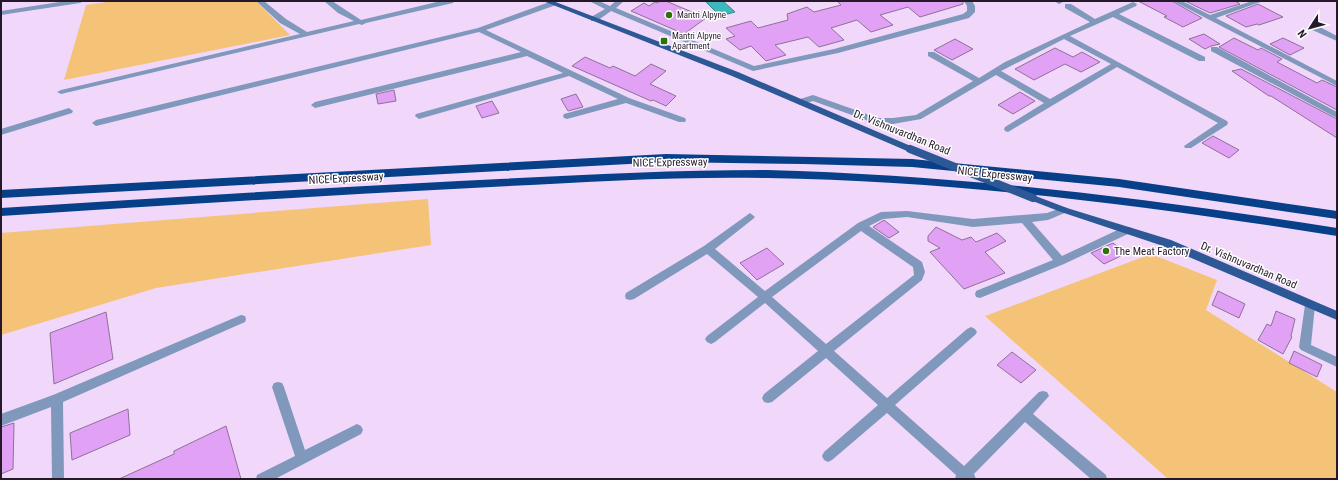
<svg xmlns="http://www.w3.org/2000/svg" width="1338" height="480" font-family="'Roboto Condensed',sans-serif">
<rect width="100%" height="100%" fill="#f1d7fa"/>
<!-- green -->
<path fill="#f4c377" d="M114 1H256L290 35 64 80 86 5Z
M428 199 431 245 156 288 1 335V233Z
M1151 254 1217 280 1206 310 1337 392V479H1168L985 316Z"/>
<!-- water -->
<path fill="#3db8bc" stroke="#368890" d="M711 1H723L735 12 720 16 706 2Z"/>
<!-- building -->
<path fill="#e1a2f5" stroke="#8e7098" d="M661 1H666L706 18 684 34 631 11 644 3 649 6 655 2 657 3Z
M837 1H963V4L920 17 908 7 880 15 893 25 871 32 857 20 831 28 844 40 819 47 808 37 775 45 786 55 766 61 751 46 740 50 726 39 735 36 726 28 751 21 758 28 788 20 787 14 807 7 814 12 841 5Z
M1138 1H1172L1202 18 1183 27 1164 17 1167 16Z
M1185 1H1235L1240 4 1210 13Z
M1258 4 1283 17 1259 25 1257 24 1246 27 1226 16Z
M1204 34 1220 44 1211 46 1205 49 1189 39Z
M1234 38 1258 50 1261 48 1282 59 1277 62 1317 83 1322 80 1337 87V110L1219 47Z
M1283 38 1304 48 1290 55 1270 44Z
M955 39 973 49 952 60 934 50Z
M1055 48 1073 57 1082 52 1100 62 1081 72 1065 64 1034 80 1015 69Z
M585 57 610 68 613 66 635 76 651 64 666 71 650 84 676 96 666 106 653 100 651 101 572 66Z
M1241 69 1337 119V138L1271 96H1269L1232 71Z
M394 90 396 101 378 104 376 94Z
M1020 92 1035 101 1013 114 998 105Z
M576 94 583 107 568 111 561 99Z
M492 101 499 113 482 118 476 106Z
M1213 136 1239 150 1229 158 1202 143Z
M884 220 899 232 889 238 873 227Z
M936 227 962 240 971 237 976 242 997 233 1006 241 985 252 1005 273 964 289 930 252 940 248 928 241V236Z
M1113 243 1127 253 1104 264 1091 253Z
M767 248 784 264 757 280 740 263Z
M1218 291 1245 304 1239 318 1212 305Z
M1276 311 1295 319 1291 336 1292 337 1283 354 1258 340 1267 324 1271 326Z
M106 312 113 359 54 384 50 333Z
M1294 351 1322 365 1317 377 1289 363Z
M1012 352 1036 370 1021 383 997 365Z
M128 409 130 435 72 460 70 433Z
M14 423 13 469 1 474V427Z
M226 426 241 479H119L174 454V451Z"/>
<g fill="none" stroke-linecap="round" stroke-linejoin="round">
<!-- minor -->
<path fill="#8098bb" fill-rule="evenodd" d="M66 1H84L80 3 1 15V11Z
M256 1H264L286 19 307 32 354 21 338 13 324 1H332L361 20 441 1H454L453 3 366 23 362 25 359 24 61 94 57 92 61 90 300 34 280 23Z
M552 1H556V5L486 30 629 98 685 118 686 120 685 122H679L626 103 567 119 564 118 563 116 564 114 618 99 569 76 419 119 415 116 416 114 563 73 527 56 315 108 311 105 315 102 521 52 479 32 96 126 92 123 96 120 478 28Z
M589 1H599L610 6 616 1H624L616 8 754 66 834 49 963 14 967 11V6L964 1H972L975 6V12L969 18 838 53 753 71 611 11 597 21H591V17L605 9Z
M1054 1H1062L1063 2 1059 4Z
M1173 1H1182L1210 15 1252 1H1263L1216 18 1337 81V86Z
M1133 2 1137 4 1136 6 1119 14 1205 57V61H1199L1113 17 1070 36 1227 121 1228 123 1227 125 1191 148H1185L1184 146 1218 123 1117 67 1008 132 1005 131 1004 129 1005 127 1044 103 996 75 921 119 893 124 874 123 813 101 800 105 796 102 797 100 813 95 878 118H893L916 115 973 81 928 56V52H934L979 78 1005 62 1090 22 1065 8V4H1071L1095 19ZM1064 39 1111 64 1050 99 1001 71Z
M1310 25H1316L1337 36V41L1310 29Z
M1211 47H1217L1337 112V118L1211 51Z
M69 108 73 111 72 113 1 135V129Z
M1064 207 1067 208 1069 210 1067 212 1048 220 1032 222 1062 256 1124 227H1130L1132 230 1130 233 1064 264 980 298 976 297 975 294 976 291 1053 260 1022 223 973 227 907 217 883 219 869 226 922 262 925 272 922 280 834 351 887 398 967 329 971 327 975 329 977 332 975 335 895 405 964 466 1039 392 1043 391 1047 392 1049 396 1033 414 1106 475 1107 479H1091L1025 422 974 474 976 479H955L956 475 887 413 832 460 828 462 824 460 822 456 824 452 878 405 826 358 772 402 768 403 764 402 762 398 764 394 818 351 765 303 715 342 711 344 707 342 705 339 707 336 758 297 707 254 634 299 630 300 626 299 625 296 626 293 704 246 750 213 755 217 753 219 715 249 765 291 858 223 881 212 907 211 973 219 1047 213ZM861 231 913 267 914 275 826 344 772 297Z
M1310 301 1314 302 1315 305 1311 345 1337 357V367L1301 350 1299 347 1305 305 1306 302Z
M241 315 245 316 246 319 245 322 63 402 64 479H52L51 407 1 426V414L53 395Z
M278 382 282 383 284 387 305 450 357 424 361 426 363 430 361 434 275 479H256L257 475 295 456 272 387 274 383Z"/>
<!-- major -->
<path fill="#2d5896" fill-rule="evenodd" d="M543 1H553L738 72 913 147 914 149 913 151H907L732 76Z
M1033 195 1067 208 1171 240 1337 311V320L1163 246 1061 212 1030 200 1028 198Z"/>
<!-- highway -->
<path fill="#074088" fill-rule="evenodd" d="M666 154 912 159 1119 179 1337 211V219L1119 187 912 167 803 164 666 162 1 198V190Z
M767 170C958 175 1148 198 1337 228V236C1149 206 959 181 768 178 669 176 570 183 472 188 315 196 158 206 1 216V208C154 198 306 189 459 181 561 176 664 170 767 170Z"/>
<!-- major-bridge -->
<path stroke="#2d5896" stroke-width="8" d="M910 149 1033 198"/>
</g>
<!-- markers -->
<g fill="#30710a" stroke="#fff" stroke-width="1.5">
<circle cx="669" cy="15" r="4"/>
<rect x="660" y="37" width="8" height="8" rx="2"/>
<circle cx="1106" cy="251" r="4"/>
</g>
<g text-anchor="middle" stroke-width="3" stroke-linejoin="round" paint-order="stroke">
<!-- far-poi labels -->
<g font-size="9" fill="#251929" stroke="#fff" text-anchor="start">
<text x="677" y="18">Mantri Alpyne</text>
<text x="672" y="39">Mantri Alpyne<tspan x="672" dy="10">Apartment</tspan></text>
</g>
<!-- street labels -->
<g font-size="11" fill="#251929" stroke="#fff">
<text transform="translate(902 132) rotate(22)" y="4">Dr. Vishnuvardhan Road</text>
<text transform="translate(670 162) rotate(-1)" y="4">NICE Expressway</text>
<text transform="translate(995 174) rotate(6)" y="4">NICE Expressway</text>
<text transform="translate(346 178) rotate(-3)" y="4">NICE Expressway</text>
<text transform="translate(1249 265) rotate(23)" y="4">Dr. Vishnuvardhan Road</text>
</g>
<!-- poi labels -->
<g font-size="11" fill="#251929" stroke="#fff" text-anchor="start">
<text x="1114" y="255">The Meat Factory</text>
</g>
</g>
<!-- border -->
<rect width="1338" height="480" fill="none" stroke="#251929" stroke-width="4"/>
<!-- north arrow -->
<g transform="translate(1310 28) rotate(234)" stroke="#ffffff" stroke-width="3" paint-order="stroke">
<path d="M0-3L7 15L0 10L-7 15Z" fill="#251929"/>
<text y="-6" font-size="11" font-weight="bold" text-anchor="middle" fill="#251929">N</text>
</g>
</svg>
